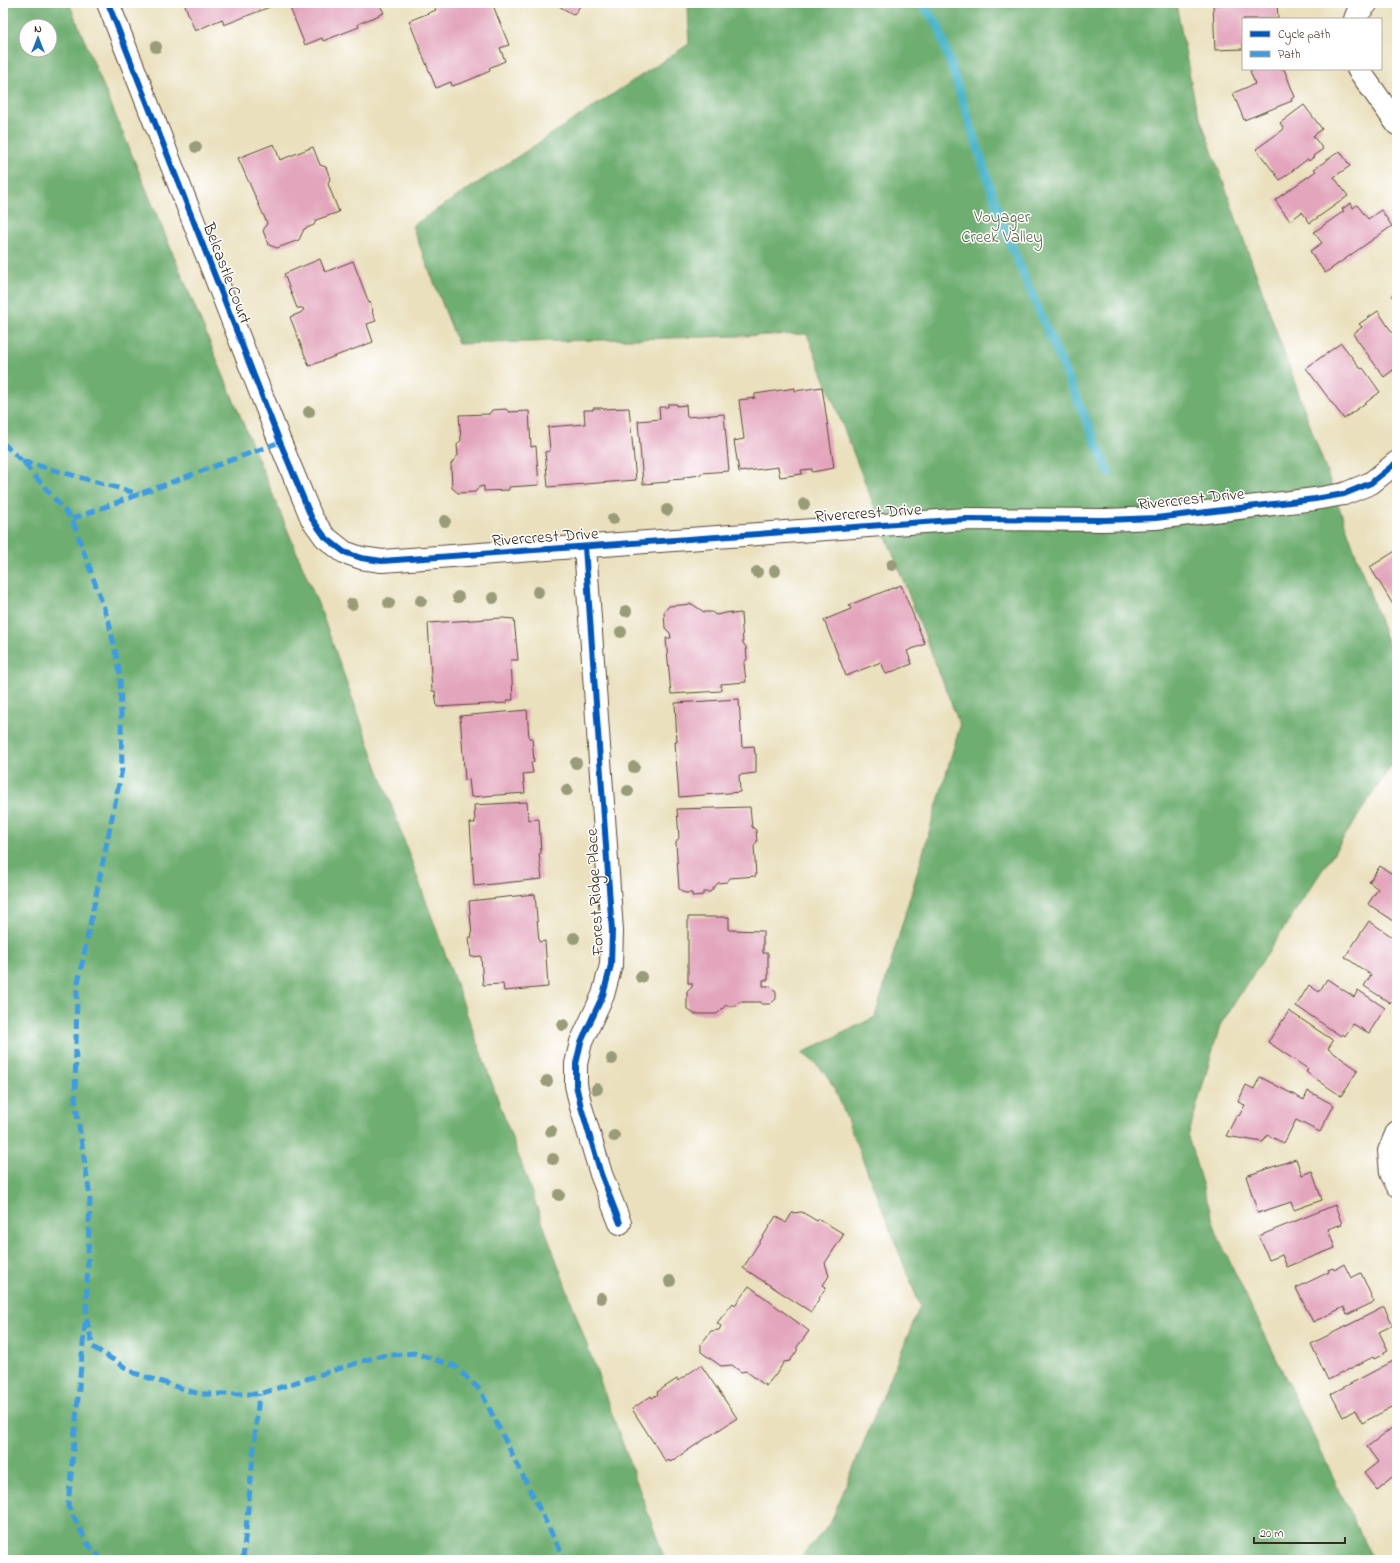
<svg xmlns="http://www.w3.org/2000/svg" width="1400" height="1563" font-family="'Indie Flower',sans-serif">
<rect width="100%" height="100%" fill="#fff"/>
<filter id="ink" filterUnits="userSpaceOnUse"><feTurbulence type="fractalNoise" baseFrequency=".025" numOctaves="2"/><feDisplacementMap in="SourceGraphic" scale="8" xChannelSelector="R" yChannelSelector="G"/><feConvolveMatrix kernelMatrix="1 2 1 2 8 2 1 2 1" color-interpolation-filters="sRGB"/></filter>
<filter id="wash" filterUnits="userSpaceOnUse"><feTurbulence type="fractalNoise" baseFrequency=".012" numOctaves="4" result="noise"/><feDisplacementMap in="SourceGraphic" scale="16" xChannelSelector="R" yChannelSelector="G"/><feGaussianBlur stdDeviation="0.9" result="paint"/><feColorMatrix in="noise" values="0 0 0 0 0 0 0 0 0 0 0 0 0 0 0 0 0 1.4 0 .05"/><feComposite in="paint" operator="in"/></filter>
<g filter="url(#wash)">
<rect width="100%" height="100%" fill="#eae0bd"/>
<!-- forest -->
<path fill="#6eae71" stroke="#546c48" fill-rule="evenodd" d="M3 3H69L319 606 665 1560H3ZM26 26H50V50H26Z
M688 3H1176L1195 103 1397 669V757L1220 1025 1188 1137 1218 1237 1373 1560H798L830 1524 920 1306 837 1094C829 1076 818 1064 802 1053L875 1017 960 726 807 334 458 344 412 226 689 44Z"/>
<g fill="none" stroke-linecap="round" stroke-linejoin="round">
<!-- stream -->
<path stroke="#49b4c6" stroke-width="9" d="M921 3 938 25 1004 229 1109 473"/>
</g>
<g id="blocks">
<!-- building -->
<path fill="#e3a5bc" d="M184 3H270L272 6 224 25 222 19 195 31Z
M288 3H379L384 13 358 24 359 27 323 41 322 38 305 45Z
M433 3H492L509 45 500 48 505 61 489 68 490 71 467 81 452 86 451 82 436 88 409 21 436 10Z
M554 3H582L574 15Z
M1277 3 1278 19H1243V49L1215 50 1213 5Z
M1254 69H1284L1295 97 1291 99 1292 101 1244 120 1233 93 1255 84 1250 71Z
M1304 105 1322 129 1313 136 1323 149 1313 156 1314 157 1309 161 1308 159 1280 180 1256 149 1284 129 1280 123Z
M274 144 280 160 313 147 320 165 326 167 330 178 328 184 339 212 316 220 314 225 304 229 299 240 277 248 269 245 263 231 267 223 238 158Z
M1340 151 1350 166 1334 177 1348 196 1310 223 1302 212 1290 221 1275 200 1316 171 1314 169Z
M1351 203 1353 208 1357 205 1368 219 1381 210 1392 226 1325 273 1310 251 1322 243 1314 232 1344 211 1342 209Z
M320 259 325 272 353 261 369 303 370 302 373 311 372 312 376 321 367 324 373 342 309 366 290 317 300 313 304 310 303 308H297L284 274Z
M1397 291V302L1392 295Z
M1378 311 1397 340V367L1384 377 1353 334 1362 327 1359 324Z
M1341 343 1361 369 1363 368 1380 392 1344 419 1306 368Z
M822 387 834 468 812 472V469L801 470 802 474 780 477 778 467 739 472 734 441 744 439 739 400 755 398V394L795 388V391Z
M668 404H677V406L686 405 687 417 724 414 729 471 701 473V475L684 477V479L669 480V482L643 484 638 421 660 419 659 407H668Z
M593 408H602L603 409 629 408 636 480 548 487 545 452 550 451 548 427 585 424 584 410H593Z
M506 409 509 412 529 411 531 447 536 446 539 485 509 487V490L484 491V486L479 487 475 492 458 493 452 488 451 464 458 455 457 445 461 440 459 415 489 414 492 410Z
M1397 550V611L1370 567Z
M901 585 925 644 907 651 912 664 886 674 881 662 846 676 824 620 851 609 849 605Z
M692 604 704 612H712L716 615 731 612V614L741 613 743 643 746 647 747 659 744 663 746 682 721 684V691L671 694 666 638H671L670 633 665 628 664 612 669 606Z
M502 618 514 619 518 660H511L513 700H507V703L437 707 435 691H432L428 623Z
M739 699 742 747 754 746 755 754H756V773L739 775 740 792 679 797 675 742H677L675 703Z
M527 710 529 738H532L534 762H531L533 773 523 774 525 793 471 797 469 779 465 780 460 716Z
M527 802 528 820 539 819 541 853 539 854 542 879 474 886 470 823H475L474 805Z
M750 807 752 827 756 830 757 842 754 846 756 876 730 878 727 882 718 883 710 892H703V895L692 896V893H685L679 889 676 842 679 838 677 809Z
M1380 866 1397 877V923L1368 904 1378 889 1369 882Z
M535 894 539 942 545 941 548 987 504 991 503 984 483 985 481 956 471 957 469 937H472L469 901Z
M688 917H729V930L763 931V953H768V980H763V986H769L776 991V999L770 1004H761V1002H739L736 1006H727V1004L717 1014H694L687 1009V992L692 987V983H688Z
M1369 921 1397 940V992L1390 1003 1364 986 1371 975 1345 957Z
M1327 979 1354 997 1358 990 1385 1008 1369 1033 1353 1024 1345 1036 1342 1034 1341 1036 1296 1006 1309 985 1319 992Z
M1289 1011 1331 1039 1333 1041 1328 1049 1358 1070 1341 1096 1306 1072 1308 1069 1268 1042Z
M1260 1077 1304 1100 1308 1091 1334 1105 1320 1132 1296 1120 1284 1143 1267 1135 1263 1142 1226 1136 1237 1115 1239 1116 1245 1105 1238 1102 1246 1085 1254 1089Z
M1296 1159 1302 1175 1312 1171 1322 1200 1294 1210 1291 1202 1258 1213 1246 1176Z
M1335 1205 1342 1224 1328 1229 1335 1248 1287 1267 1282 1255 1269 1260 1259 1236Z
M802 1212 817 1221 819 1219 844 1234 825 1263 829 1276 823 1285 826 1287 811 1312 743 1268 776 1216 786 1223 792 1213Z
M1344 1264 1351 1278 1361 1273 1374 1302 1347 1315 1344 1307 1313 1322 1296 1288 1329 1272 1328 1270 1333 1268 1334 1270Z
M749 1286 809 1331 797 1347V1351L790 1361 784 1362 775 1376H774L766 1386 746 1371 741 1372 732 1365 721 1366 701 1352V1344L711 1331 719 1330 721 1326 717 1323 733 1303 735 1305Z
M1384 1307 1393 1325 1379 1332 1388 1350 1384 1352V1354L1374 1359 1373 1357 1328 1380 1311 1344Z
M1397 1359V1407L1395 1408 1394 1406 1362 1423 1355 1410 1343 1417 1331 1394Z
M701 1365 737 1418 670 1462 669 1460 666 1462 632 1409 651 1396 652 1398 658 1394 657 1392 677 1379 678 1381Z
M1397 1424V1474L1377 1490 1364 1473 1378 1462 1367 1447Z"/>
</g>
</g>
<g filter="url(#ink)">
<use href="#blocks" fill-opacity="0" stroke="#554536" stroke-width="1"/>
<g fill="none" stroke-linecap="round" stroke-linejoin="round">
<defs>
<path id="street" d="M108 3 280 442 312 519 325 537 344 552 361 558 382 561 966 519 1105 520 1156 518 1315 499 1344 494 1371 483 1397 462
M1355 19 1357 14 1367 3
M1358 69 1397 124
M585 547 612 931 611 965 603 995 581 1042 576 1064V1085L581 1107 601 1174 620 1223
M1397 1132 1389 1151 1391 1173 1397 1185"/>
</defs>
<!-- street casing -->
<use href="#street" stroke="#554536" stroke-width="24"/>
<!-- street -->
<use href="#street" stroke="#fff" stroke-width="22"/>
<!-- quiet -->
<path stroke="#3f9ce0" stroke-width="5" stroke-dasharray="10 5" stroke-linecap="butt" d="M3 443 22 461 72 519 109 622 120 674 122 769 77 988 75 1100 90 1197 86 1316 93 1347 134 1373 199 1394H259L379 1356 415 1353 455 1366 480 1390 565 1560
M22 461 139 494
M72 519 280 442
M85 1322 68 1506 87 1543 102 1560
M243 1560 259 1394"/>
<defs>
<path id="cycleway" d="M108 3 280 442 312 519 325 537 344 552 361 558 382 561 966 519 1105 520 1156 518 1315 499 1344 494 1371 483 1397 462
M585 547 612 931 611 965 603 995 581 1042 576 1064V1085L581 1107 601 1174 620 1223"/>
</defs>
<!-- cycleway casing -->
<use href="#cycleway" stroke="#fff" stroke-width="8"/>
<!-- cycleway -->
<use href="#cycleway" stroke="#0057b8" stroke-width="6"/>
</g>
<!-- trees -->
<g fill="#999b79">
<circle cx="156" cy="47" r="6"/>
<circle cx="196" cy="147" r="6"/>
<circle cx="309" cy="412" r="6"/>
<circle cx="804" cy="504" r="6"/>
<circle cx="667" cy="510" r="6"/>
<circle cx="613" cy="519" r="6"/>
<circle cx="445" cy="521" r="6"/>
<circle cx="892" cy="565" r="6"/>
<circle cx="775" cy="571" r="6"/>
<circle cx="757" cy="572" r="6"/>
<circle cx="538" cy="592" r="6"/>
<circle cx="458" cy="597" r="6"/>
<circle cx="493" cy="598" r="6"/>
<circle cx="421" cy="601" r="6"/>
<circle cx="389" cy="603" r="6"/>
<circle cx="352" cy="604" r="6"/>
<circle cx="626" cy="611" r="6"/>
<circle cx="621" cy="632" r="6"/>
<circle cx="576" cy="763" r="6"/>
<circle cx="634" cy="767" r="6"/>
<circle cx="567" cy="790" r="6"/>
<circle cx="628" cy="791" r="6"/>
<circle cx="574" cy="938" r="6"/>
<circle cx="641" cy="977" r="6"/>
<circle cx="563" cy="1025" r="6"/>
<circle cx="612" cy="1059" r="6"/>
<circle cx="547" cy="1081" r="6"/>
<circle cx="597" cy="1089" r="6"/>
<circle cx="551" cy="1131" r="6"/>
<circle cx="614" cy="1136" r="6"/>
<circle cx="553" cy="1159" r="6"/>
<circle cx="559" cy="1195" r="6"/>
<circle cx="670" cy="1281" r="6"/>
<circle cx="601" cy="1298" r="6"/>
</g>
</g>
<g text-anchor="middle" stroke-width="3" stroke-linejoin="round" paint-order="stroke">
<!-- park labels -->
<g font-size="17" fill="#566241" stroke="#fff">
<text x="1002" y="222">Voyager<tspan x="1002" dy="20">Creek Valley</tspan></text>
</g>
<!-- street labels -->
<g font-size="17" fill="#3b2a1e" stroke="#fff">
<text transform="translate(228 273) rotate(69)" y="6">Belcastle Court</text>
<text transform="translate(1191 498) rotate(-6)" y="6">Rivercrest Drive</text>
<text transform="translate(868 512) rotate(-4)" y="6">Rivercrest Drive</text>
<text transform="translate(545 536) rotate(-4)" y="6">Rivercrest Drive</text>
<text transform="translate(594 892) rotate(-93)" y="6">Forest Ridge Place</text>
</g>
</g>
<!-- margin -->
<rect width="1400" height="1563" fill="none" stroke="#fff" stroke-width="16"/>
<!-- legend -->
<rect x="1242" y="18" width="140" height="52" fill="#ffffff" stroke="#b1aaa5"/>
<rect x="1250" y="31" width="20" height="6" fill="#0057b8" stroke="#b1aaa5"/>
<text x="1278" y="38" font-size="12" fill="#3b2a1e">Cycle path</text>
<rect x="1250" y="51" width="20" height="6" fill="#3f9ce0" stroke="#b1aaa5"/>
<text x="1278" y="58" font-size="12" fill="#3b2a1e">Path</text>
<!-- north arrow -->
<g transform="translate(38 38)"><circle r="19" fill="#ffffff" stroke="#b1aaa5"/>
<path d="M0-3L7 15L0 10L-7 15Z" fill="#1f6fb2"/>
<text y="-6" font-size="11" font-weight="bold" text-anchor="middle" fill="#3b2a1e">N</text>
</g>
<!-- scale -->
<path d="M1254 1537v6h91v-6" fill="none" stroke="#3b2a1e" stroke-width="2"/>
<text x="1260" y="1537" font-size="12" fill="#3b2a1e" stroke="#ffffff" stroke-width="3" paint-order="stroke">20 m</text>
</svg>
